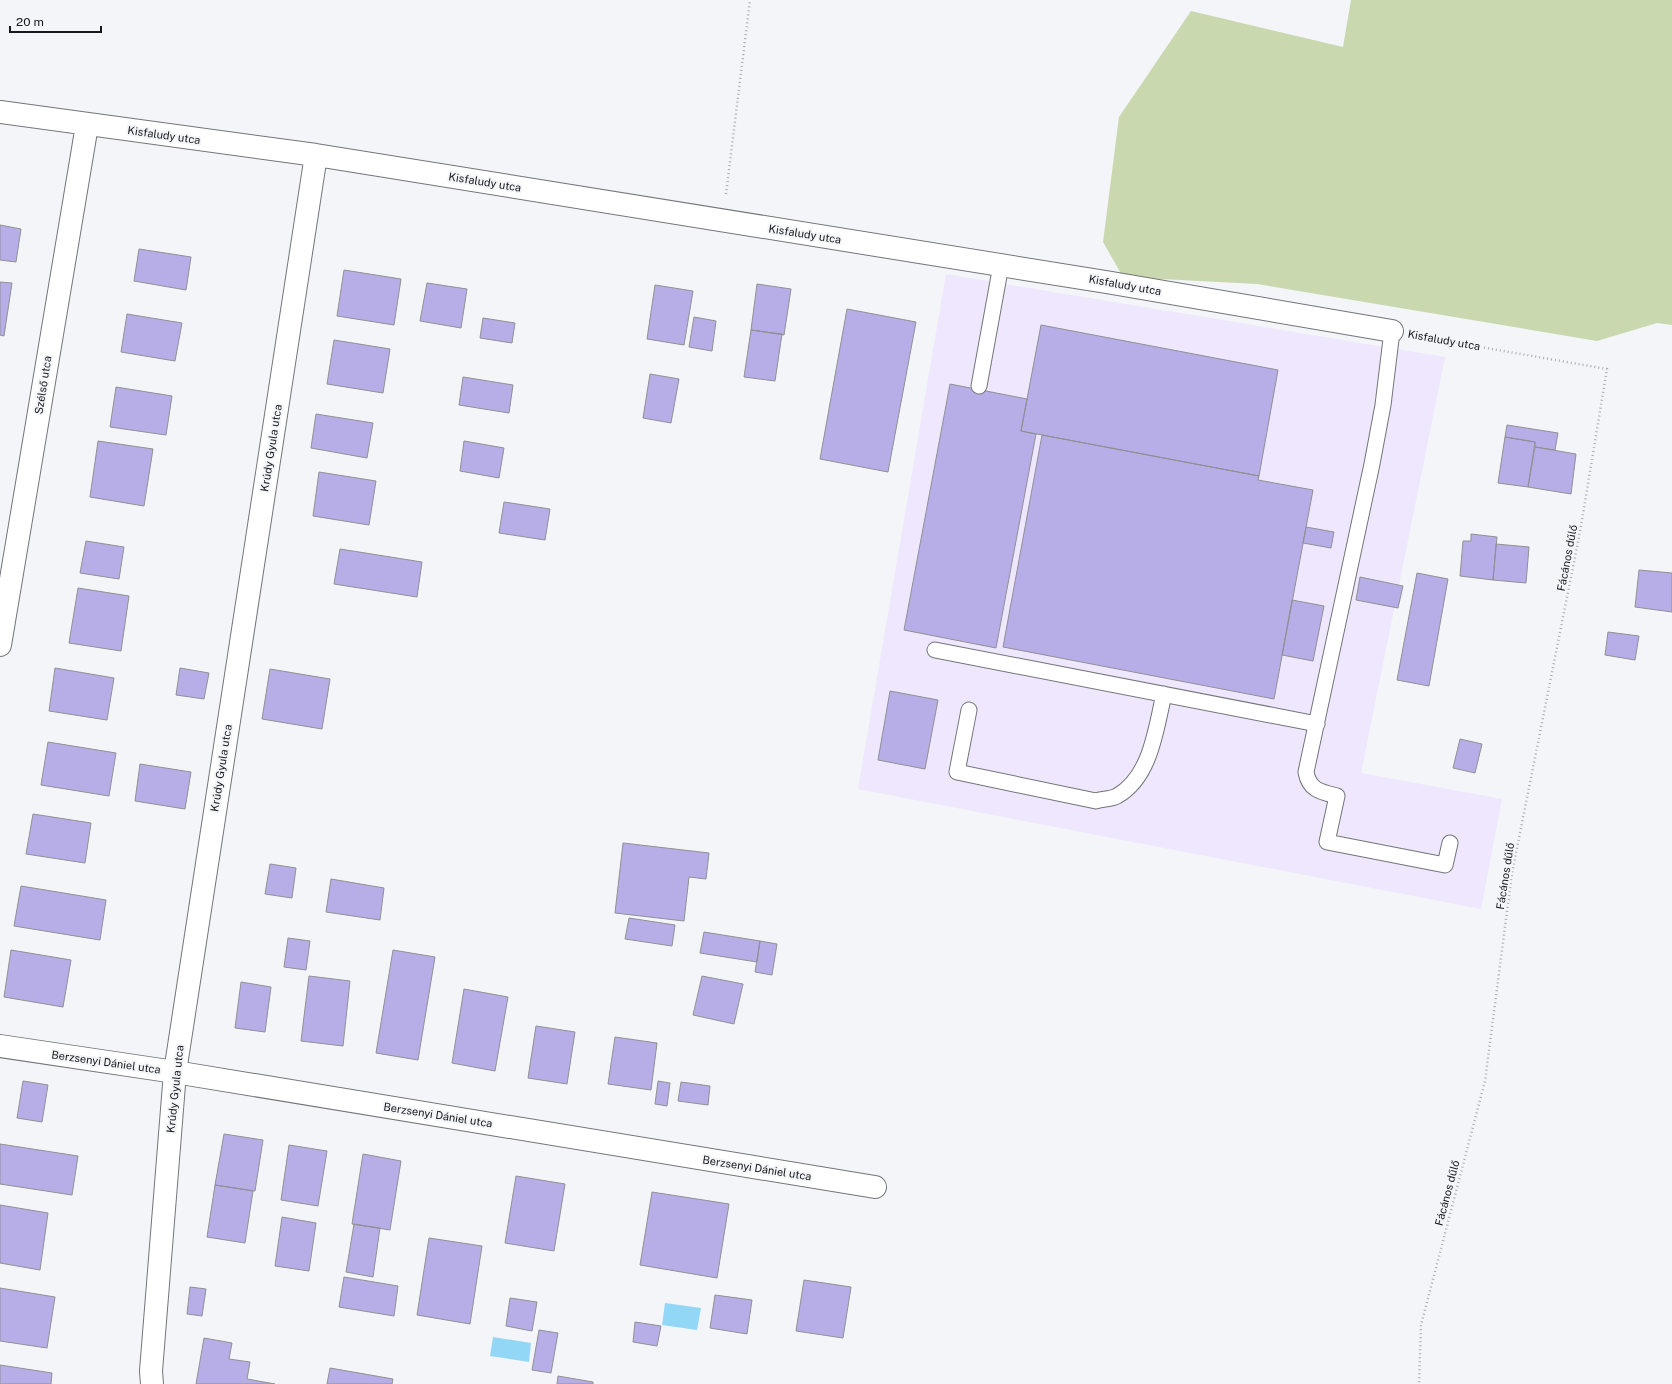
<svg xmlns="http://www.w3.org/2000/svg" width="1672" height="1384" font-family="'Public Sans',sans-serif">
<rect width="100%" height="100%" fill="#f3f5f9"/>
<!-- industrial -->
<path fill="#efe7fd" d="M946 274 1445 357 1361 773 1502 799 1481 909 858 789Z"/>
<!-- green -->
<path fill="#cad8af" d="M1351 0H1672V325L1657 323 1597 341 1257 284 1123 277 1103 242 1119 117 1191 11 1343 47Z"/>
<!-- water -->
<path fill="#93d7f6" d="M665 1303 701 1308 697 1330 662 1325Z
M493 1337 531 1343 529 1362 490 1356Z"/>
<!-- building -->
<path fill="#b7aee7" stroke="#909094" d="M0 225 21 229 16 262 0 260Z
M139 249 191 257 186 290 134 281Z
M344 270 401 279 394 325 337 316Z
M0 282 12 283 4 336 0 335Z
M427 283 467 289 461 328 420 321Z
M757 284 791 289 784 335 751 330Z
M655 285 693 291 684 345 647 339Z
M847 309 916 322 888 472 820 459Z
M127 314 182 323 175 361 121 352Z
M694 317 716 321 712 351 689 347Z
M483 318 515 323 512 343 480 338Z
M1041 325 1278 370 1259 476 1021 431Z
M751 330 782 334 775 381 744 377Z
M334 340 390 349 383 393 327 384Z
M650 374 679 379 671 423 643 418Z
M463 377 513 385 509 413 459 405Z
M950 384 1027 399 1021 431 1036 434 996 648 904 630Z
M116 387 172 396 166 435 110 427Z
M316 414 373 423 367 458 311 448Z
M1507 425 1558 433 1555 450 1535 447V442L1505 437Z
M1042 435 1259 476 1258 480 1313 490 1274 699 1003 647Z
M1505 437 1535 442 1528 487 1498 483Z
M98 441 153 449 144 506 90 497Z
M464 441 504 448 499 478 460 471Z
M1535 447 1576 454 1571 494 1528 487Z
M319 472 376 481 369 525 313 516Z
M504 502 550 509 545 540 499 533Z
M1306 527 1334 532 1331 548 1303 543Z
M1471 534 1497 537 1493 580 1460 576 1463 541H1471Z
M86 541 124 547 119 579 80 573Z
M1496 544 1529 547 1526 583 1493 580Z
M340 549 422 562 417 597 334 584Z
M1639 570 1672 573V612L1635 607Z
M1417 573 1448 579 1429 686 1397 680Z
M1360 577 1403 586 1398 608 1356 600Z
M78 588 129 596 121 651 69 643Z
M1292 600 1324 606 1313 661 1282 655Z
M1608 632 1639 636 1635 660 1605 655Z
M55 668 114 678 107 720 49 711Z
M180 668 209 673 204 699 176 695Z
M270 669 330 679 322 729 262 719Z
M890 691 938 700 925 769 878 760Z
M1460 739 1482 744 1475 773 1453 768Z
M48 742 116 753 109 796 41 785Z
M140 764 191 772 185 809 135 801Z
M33 814 91 823 85 863 26 854Z
M623 843 709 853 706 879 689 877 684 921 615 913Z
M270 864 296 868 292 898 265 894Z
M331 879 384 888 380 920 326 912Z
M21 886 106 900 100 940 14 926Z
M629 918 675 925 672 946 625 939Z
M704 932 760 941 757 962 700 953Z
M288 938 310 941 306 970 284 967Z
M760 941 777 944 772 975 755 972Z
M11 950 71 960 63 1007 4 997Z
M393 950 435 957 418 1060 376 1053Z
M309 976 350 981 343 1046 301 1041Z
M702 976 743 984 734 1024 693 1015Z
M241 982 271 987 265 1032 235 1028Z
M464 989 508 997 495 1071 452 1063Z
M536 1026 575 1032 567 1084 528 1078Z
M615 1037 657 1043 651 1090 608 1084Z
M23 1081 48 1085 42 1122 17 1118Z
M658 1081 670 1083 667 1106 655 1104Z
M681 1082 710 1086 708 1105 678 1101Z
M224 1134 263 1140 255 1191 215 1185Z
M0 1144 78 1156 72 1195 0 1184Z
M289 1145 327 1151 318 1206 281 1200Z
M363 1154 401 1161 390 1230 352 1224Z
M516 1176 565 1184 554 1251 505 1243Z
M215 1185 253 1191 245 1243 207 1237Z
M652 1192 729 1204 717 1278 640 1265Z
M0 1205 48 1213 40 1270 0 1263Z
M282 1217 316 1223 309 1271 275 1266Z
M354 1224 380 1228 373 1277 346 1272Z
M429 1238 482 1246 470 1324 417 1315Z
M344 1277 398 1286 394 1316 339 1307Z
M804 1280 851 1287 843 1338 796 1331Z
M190 1287 206 1289 202 1316 187 1314Z
M0 1288 55 1297 47 1348 0 1341Z
M715 1295 752 1300 747 1334 710 1328Z
M510 1298 537 1302 532 1331 506 1326Z
M635 1322 661 1326 657 1346 633 1342Z
M539 1330 558 1333 551 1373 532 1370Z
M204 1338 232 1343 229 1359 250 1362 247 1379 275 1384H196Z
M0 1365 52 1373 51 1384H0Z
M330 1368 393 1379 392 1384H327Z
M558 1376 593 1382V1384H557Z"/>
<g fill="none" stroke-linecap="round" stroke-linejoin="round">
<defs>
<path id="service" d="M1392 331 1383 405 1372 464 1306 772C1309 790 1321 792 1337 796L1327 842 1445 865 1450 843
M979 386 1001 265
M935 650 1317 724
M969 710 957 772 1096 801C1102 799 1112 799 1117 796 1151 777 1156 728 1164 694"/>
<path id="minor" d="M0 112 316 155 1106 282 1392 331
M0 645 87 125
M0 1046 175 1072 875 1187
M152 1384 151 1371 175 1072 316 155"/>
</defs>
<!-- service casing -->
<use href="#service" stroke="#737579" stroke-width="17"/>
<!-- minor casing -->
<use href="#minor" stroke="#737579" stroke-width="24"/>
<!-- path -->
<path stroke="#abacb0" stroke-width="2.5" stroke-dasharray="1 3" stroke-linecap="butt" d="M726 194 750 0
M1417 336 1607 369 1580 532 1512 873 1485 1081 1421 1325 1419 1384"/>
<!-- service -->
<use href="#service" stroke="#fff" stroke-width="15"/>
<!-- minor -->
<use href="#minor" stroke="#fff" stroke-width="22"/>
</g>
<g text-anchor="middle" stroke-width="4" stroke-linejoin="round" paint-order="stroke">
<!-- street labels -->
<g font-size="11" fill="#18181a" stroke="#f3f5f9">
<text transform="translate(164 135) rotate(8)" y="4">Kisfaludy utca</text>
<text transform="translate(485 182) rotate(9)" y="4">Kisfaludy utca</text>
<text transform="translate(805 234) rotate(9)" y="4">Kisfaludy utca</text>
<text transform="translate(1125 285) rotate(10)" y="4">Kisfaludy utca</text>
<text transform="translate(1444 340) rotate(10)" y="4">Kisfaludy utca</text>
<text transform="translate(43 385) rotate(-81)" y="4">Szélső utca</text>
<text transform="translate(271 448) rotate(-81)" y="4">Krúdy Gyula utca</text>
<text transform="translate(1567 558) rotate(-79)" y="4">Fácános dűlő</text>
<text transform="translate(221 768) rotate(-81)" y="4">Krúdy Gyula utca</text>
<text transform="translate(1505 876) rotate(-81)" y="4">Fácános dűlő</text>
<text transform="translate(106 1062) rotate(8)" y="4">Berzsenyi Dániel utca</text>
<text transform="translate(175 1089) rotate(-84)" y="4">Krúdy Gyula utca</text>
<text transform="translate(438 1115) rotate(9)" y="4">Berzsenyi Dániel utca</text>
<text transform="translate(757 1168) rotate(9)" y="4">Berzsenyi Dániel utca</text>
<text transform="translate(1447 1193) rotate(-75)" y="4">Fácános dűlő</text>
</g>
</g>
<!-- scale -->
<path d="M10 26v6h91v-6" fill="none" stroke="#18181a" stroke-width="2"/>
<text x="16" y="26" font-size="12" fill="#18181a" stroke="#f3f5f9" stroke-width="3" paint-order="stroke">20 m</text>
</svg>
